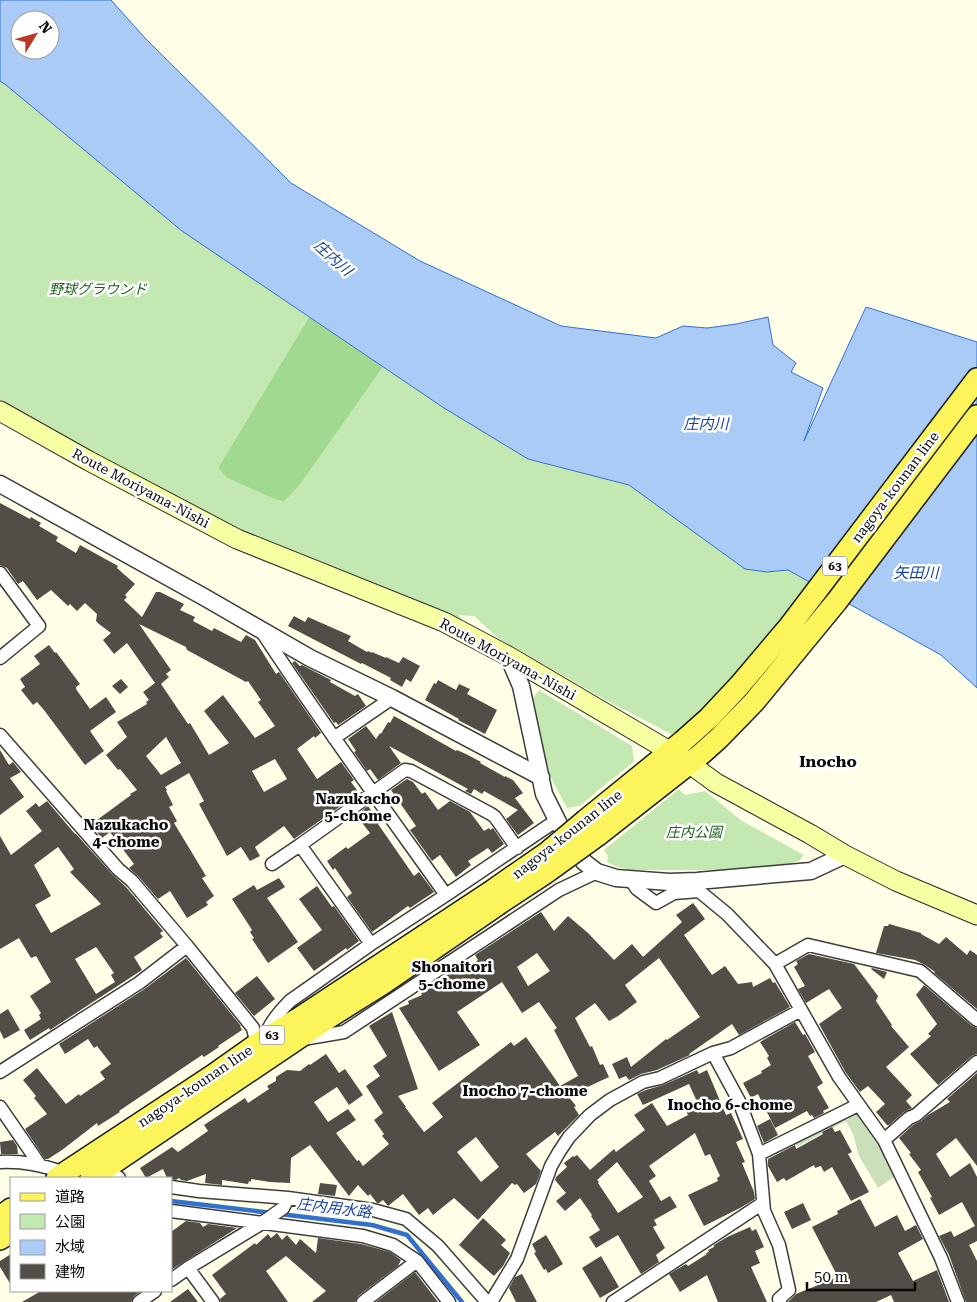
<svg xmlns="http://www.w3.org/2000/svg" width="977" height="1302" font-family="'Roboto Serif','Noto Sans JP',serif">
<rect width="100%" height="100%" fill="#ffffe7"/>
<!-- green -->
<path fill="#c3e8b1" d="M0 81 6 85 182 231 309 317 218 468 227 478 272 498 284 502 299 486 383 367 444 408 528 459 629 485 745 569 767 572 788 570 827 592 675 736 604 699 498 638 474 616 459 615 476 639 237 539 0 410Z
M539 690 632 746 634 762 603 786 580 806 567 808 549 774 532 700Z
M679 789 685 795 705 791 742 821 804 855 800 860 790 864 735 870H633L617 867 607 862 608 856 604 850Z"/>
<!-- forest -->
<path fill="#a2d990" d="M309 317 383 367 299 486 284 502 272 498 227 478 218 468Z"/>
<!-- cemetery -->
<path fill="#cbdfba" d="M852 1112 857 1113 880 1145 894 1177 878 1188 859 1156 853 1134 846 1121 797 1147 795 1142Z"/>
<!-- water -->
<path fill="#abcbf7" stroke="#3170ce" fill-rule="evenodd" d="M0 0H111L145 38 291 183 420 261 561 326 656 338 683 326 707 328 736 324 768 317 773 345 796 363 791 372 823 388 804 441 866 307 977 342V688L941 655 788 570 767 572 745 569 629 485 528 459 444 408 182 231 6 85 0 81ZM20 20H50V50H20Z"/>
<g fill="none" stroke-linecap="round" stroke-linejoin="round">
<!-- stream -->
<path stroke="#3170ce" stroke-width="4.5" d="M171 1201 272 1213
M280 1214 372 1225 407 1235 462 1302"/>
</g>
<!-- building -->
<path fill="#524d46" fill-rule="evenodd" d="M0 503 30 519 31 517 41 523 39 526 58 537 56 541 76 553 80 545 118 566 117 568 135 584 125 595 127 597 124 600 142 617 156 592H160L184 604 180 610 195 617 193 621 212 631 214 628 241 642 246 635 255 640 276 674 279 672 321 733 315 738 314 736 297 749 317 779 341 762 354 780 351 782 359 793 294 839 284 826 255 847 260 856 250 861 241 847 227 856 199 804 204 801 189 773 165 787 167 790 166 791 173 805 169 807 177 821 174 823 206 876 202 878 214 896 206 902 208 905 187 918 170 891 158 899 138 876 129 868 134 864 110 832 102 838 89 824 96 819 97 820 131 795 130 794 137 790 120 769 118 770 106 755 127 737 117 722 147 704 146 702 149 700 143 692 155 683 127 643 114 654 103 640 111 633 99 624 96 621 97 614 85 603 77 611 70 604 68 606 51 590 37 600 23 581 18 584 7 568 0 565ZM139 624 186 647 187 650 246 682 248 681 261 700 258 702 275 726 255 738 223 695 204 711 229 743 209 755 190 723 188 724 161 684 169 677 166 674 171 670ZM166 737 181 763 161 775 146 756ZM275 759 287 779 264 792 252 771Z
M294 616 305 622 308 617 351 636 348 641 367 652 368 651 372 653V652L386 658V657L399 663 403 657 420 666 411 682 406 679 402 687 390 680 391 678 362 663 361 664 288 626Z
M49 645 55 653 56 652 80 684 76 687V689L90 709 106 697 116 712 90 731 104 751 85 765 44 710 37 702 33 705 21 690 25 687 20 679 40 664 34 656Z
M295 661 300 666 302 665 331 680 330 682 355 696 358 694 366 706 338 725 336 722 334 723 292 663Z
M121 679 128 687 120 694 112 686Z
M438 680 456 690 459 684 470 689 467 694 497 710 485 734 458 720 459 719 425 700 434 683 436 684Z
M394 716 456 751 457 750 466 754 481 762 480 763 505 777V776L513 780 523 793 515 798 534 823 518 835 506 819 518 810 484 791 482 794 474 789 471 794 465 791 468 789 389 746 401 763 378 780 370 769 367 771 354 752 356 751 348 739 366 726 376 739 380 733 381 734 388 722 390 723Z
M0 750 9 765 13 762 21 772 10 778 24 797 0 815Z
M407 779 413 782 422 794 425 792 438 810 450 801 470 812 484 831 489 828 490 830 493 828 504 844 492 853 488 848 468 861 471 865 456 877 440 855 432 861 410 830 416 826 391 790Z
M47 801 75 834H76L112 874 126 887 163 931 160 933 163 937 134 957 142 970 50 1030 49 1028 30 1040 24 1030 41 1019 39 1015 41 1013 30 996 51 982 36 956 31 958 19 938 0 949V836L11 855 42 831 26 811 36 803 39 807ZM58 847 74 869 70 872 101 904 51 933 35 905 51 896 34 865ZM96 947 114 973 111 975 115 982 96 994 75 959Z
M368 806 380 823 378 824 414 876 419 872 434 892 410 908 408 906 372 932 347 897 352 893 335 868 333 870 327 861 346 847 348 849 370 833 356 815Z
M279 878 285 887 267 898 298 942 268 963 252 939 254 938 250 932 252 930 232 899 254 885 257 890Z
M317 886 332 907 334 906 359 941 347 950 346 948 314 971 297 948 322 930 299 899Z
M693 903 705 919 684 935 712 975 725 966 738 984 752 982 753 987 770 978 773 983 775 982 790 1007 739 1035 732 1024 689 1054 690 1055 657 1070 641 1074 629 1080 626 1076 619 1079 612 1064 627 1057 631 1067 666 1039 667 1040 700 1017 659 958 625 985 637 1002 618 1016 609 1021 595 1003 575 1018 590 1047 592 1046 600 1065 603 1064 609 1077 568 1096 576 1106 574 1107 579 1115 558 1136 555 1132 526 1154 541 1171 536 1184 524 1193 517 1184 515 1185 512 1183 478 1220 454 1198 433 1215 428 1208 419 1215 403 1194 388 1206 383 1200 379 1203H377L370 1194 368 1196 358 1185 349 1196 310 1145 291 1158 290 1183 270 1182 251 1179V1182L249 1181 248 1184 222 1180V1185L205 1183 206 1174 187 1181 181 1180 179 1178 176 1180 167 1178 163 1169 146 1178 140 1168 172 1147 178 1152 208 1131 204 1125 245 1098 248 1103 269 1089 267 1086 276 1081V1077L287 1070 300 1071 309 1064 310 1065 326 1054 339 1073 345 1069 363 1095 349 1105 337 1087 314 1102 328 1122 348 1109 356 1120 336 1133 357 1161 359 1160 363 1166 389 1144 382 1136 384 1134 374 1120 383 1113 366 1086 380 1076 373 1066 387 1056 369 1026 392 1012 418 1089 398 1096 406 1107H405L424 1132 443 1117 432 1103 511 1042 514 1046 526 1037 560 1086 578 1076 554 1030 557 1028 539 1002 522 1013 502 982 457 1012 480 1045 439 1071 399 1008 409 1004 408 1001 422 995 421 993 457 968 460 974 478 960 475 955 541 912 554 931 568 916 588 933 614 960 632 944 643 957 682 922 676 915ZM537 953 550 971 528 986 517 967ZM476 1137 499 1167 481 1182 457 1152Z
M889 924 921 933V934L939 944 946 937 967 955 970 950 977 955V1009L934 973 935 972 925 965 915 960 876 953 884 926H888Z
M809 954 854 964 878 996 876 1001 892 1025 891 1026 909 1047 886 1067 912 1095 906 1101 912 1108 904 1112 889 1125H887L876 1112 885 1104 868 1086 860 1092 846 1073 819 1024 842 1008 829 989 806 1003 798 989 805 986 794 967 798 964 796 961Z
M186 958 241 1026H240L242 1030 218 1046 219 1047 204 1057 202 1055 119 1111 120 1112 98 1126 97 1123 62 1150 48 1159H45L25 1129 47 1114 34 1098 36 1096 23 1080 37 1068 66 1104 79 1094 80 1096 105 1079 100 1072 111 1064 97 1046 94 1048 88 1039 65 1054 59 1044 143 990Z
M872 968 887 972 884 979 871 969Z
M257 976 275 999 254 1016 235 993Z
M924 985 972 1026 977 1028V1054L972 1056 938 1085 910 1054 931 1036 928 1034 937 1024 916 995Z
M8 1009 20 1030 4 1039 0 1031V1014Z
M795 1022 803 1035 805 1034 815 1052 808 1056 823 1083 817 1087 829 1108 823 1111 824 1113 814 1118 812 1115 810 1116 807 1111 775 1128 758 1094 751 1098 743 1083 762 1073 761 1071 771 1065 767 1058 769 1056 760 1042Z
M697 1070 699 1074 707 1070 726 1115 731 1113 743 1139 736 1142 745 1162 742 1163 754 1192 755 1199 740 1208 704 1226 688 1195 718 1181 717 1178 720 1176 710 1154 705 1156 695 1133 649 1166 656 1176 649 1181 661 1201 670 1196 677 1207 654 1220 657 1225 653 1227 665 1248 656 1255 659 1262 641 1274 618 1235 596 1248 589 1237 600 1230 591 1216 592 1215 580 1198 565 1211 556 1201 566 1193 555 1180 556 1177 567 1167 564 1163 573 1156 574 1157 577 1155 590 1170 614 1149 616 1152 645 1130 634 1115 652 1103 667 1126 688 1115 686 1111 699 1106 689 1084 643 1105 637 1094 646 1090 663 1085ZM617 1162 643 1197 618 1213 598 1183 599 1182 597 1180Z
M977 1073V1166L956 1138 936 1154 950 1177 970 1163 977 1177V1241L969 1245 977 1261V1302H966L949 1255 939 1236 951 1231 954 1237 975 1226 962 1202 939 1215 930 1198 932 1197 918 1172 921 1170 909 1154 911 1153 899 1138 913 1125 921 1121 928 1115 950 1102 947 1099Z
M770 1119 778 1135 764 1143 757 1126Z
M832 1127 835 1132 840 1130 852 1152 848 1154 869 1192 851 1201 832 1167 824 1172 821 1166 815 1168 814 1165 786 1181 784 1178 777 1182 768 1166V1159L795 1145 796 1149 823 1134 822 1132Z
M13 1140 17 1146 18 1154H1L0 1142Z
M320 1183 337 1185 335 1196 318 1194Z
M860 1199 875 1227 897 1215 905 1231 916 1225 923 1239 898 1253 913 1281 937 1270 949 1302H894L891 1295 876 1302H788L796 1294 838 1277 812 1227 838 1214 837 1211Z
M803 1203 811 1220 792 1229 784 1212Z
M483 1218 506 1240 501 1245 510 1253 503 1266 494 1276 459 1245Z
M186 1221 200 1223 203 1227 208 1224 237 1228 171 1270V1232Z
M750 1227 752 1231 756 1229 764 1247 755 1251 760 1263 751 1267 767 1302H718L707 1275 680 1292 669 1274 686 1264 688 1266 707 1254 706 1253 709 1252 708 1250 714 1247V1245L727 1237Z
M277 1233 282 1240 287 1235 296 1245 300 1239 316 1253 318 1238 361 1244 390 1252 401 1260 398 1266 358 1296 355 1302H312L326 1291 286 1256 266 1271 288 1302H221L220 1299 226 1294 212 1275 255 1243 256 1245 268 1234 271 1238Z
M546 1235 563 1264 548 1273 546 1269 544 1270 534 1253 536 1252 532 1244Z
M11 1254V1285L0 1267V1261Z
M601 1256 619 1287 600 1298 582 1268Z
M415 1272 438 1302H376Z
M522 1274 537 1302H516L509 1288 515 1277Z
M188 1289 198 1302H170Z
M41 1291H141L134 1296 131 1302H22Z"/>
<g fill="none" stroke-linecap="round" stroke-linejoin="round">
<defs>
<path id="minor" d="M0 573 39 626 0 658
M262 632C321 722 384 808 446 895L371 944 290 1001C280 1011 270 1022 266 1035
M0 735 118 869 132 881 187 946 253 1028 255 1037 253 1047
M334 738 392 698
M300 845 371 944
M272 864 300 845 405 770 411 771 491 814 495 817 517 848
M630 879 637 889 656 903 674 893 699 891 727 914 775 964 839 1077 884 1140 941 1258 958 1302
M446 895 557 820
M775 964 808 945 920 971 977 1020
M303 1039 344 1032 559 890 597 872
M713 1053 739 1101 759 1154 764 1211 779 1245 789 1290 779 1299 780 1302
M0 1072 139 983 187 946
M0 1107 40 1165
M884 1140 909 1118 916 1115 977 1062
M759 1154 858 1105
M0 1162C24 1161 42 1165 65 1173
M106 1169 119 1178
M171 1187 199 1191 288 1198 373 1210 406 1219 438 1246 487 1302
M171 1211 363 1236 393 1245 417 1261 449 1302
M188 1268 213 1302
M171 1280 188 1268 262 1223 283 1208 288 1198
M139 1302 155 1291
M363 1302 417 1261
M491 1302 517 1259 551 1166 559 1152 569 1137 590 1115 610 1100 643 1082 660 1078 713 1053 731 1048 801 1010
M613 1302 763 1203"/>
<path id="tertiary" d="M0 484 204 597 310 658 392 698 541 777
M508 656 521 686 544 794 559 824 584 862 597 872 616 878 669 882 697 881 811 871 845 855"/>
<path id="secondary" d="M0 411 89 461 237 539 444 622 508 656 671 752 690 764 716 783 810 834 845 855 896 881 977 915"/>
<path id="primary" d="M586 820 682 742 709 718 739 686 789 627 977 379
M598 835 700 755 719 738 754 702 837 601 977 416
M57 1178 212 1076 253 1047 298 1019 489 893
M91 1178 331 1016 382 984 497 905
M0 1217 11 1209
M0 1239 11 1232"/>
</defs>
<!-- minor casing -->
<use href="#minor" stroke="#3d3d3d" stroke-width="15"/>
<!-- tertiary casing -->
<use href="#tertiary" stroke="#3d3d3d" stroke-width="19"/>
<!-- secondary casing -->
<use href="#secondary" stroke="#2c2c2c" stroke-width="21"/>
<!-- primary casing -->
<use href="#primary" stroke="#1b1b1b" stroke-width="24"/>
<!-- minor -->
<use href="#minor" stroke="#fff" stroke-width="12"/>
<!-- tertiary -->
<use href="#tertiary" stroke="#fff" stroke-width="16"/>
<!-- secondary -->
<use href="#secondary" stroke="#f6ffa2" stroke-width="19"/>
<!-- primary -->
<use href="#primary" stroke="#fbf45b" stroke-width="21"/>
<defs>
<path id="primary-bridge" d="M489 893 548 852 586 820
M497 905 544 874 598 835"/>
</defs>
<!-- primary-bridge casing -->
<use href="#primary-bridge" stroke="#1b1b1b" stroke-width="24" stroke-linecap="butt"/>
<!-- primary-bridge -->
<use href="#primary-bridge" stroke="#fbf45b" stroke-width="21"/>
</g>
<g text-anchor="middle" stroke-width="5" stroke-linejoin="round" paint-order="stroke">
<!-- shield labels -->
<g fill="#fff" stroke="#545454" stroke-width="1">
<rect x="822.5" y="556.5" width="25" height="19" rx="4"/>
<rect x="259.5" y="1025.5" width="25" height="19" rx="4"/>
</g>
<g font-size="12" font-weight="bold" fill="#0a0a0a">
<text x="835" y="570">63</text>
<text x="272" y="1039">63</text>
</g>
<!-- park labels -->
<g font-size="14" font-style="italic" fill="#1b611b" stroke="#fff">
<text x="98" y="294">野球グラウンド</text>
<text x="694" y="837">庄内公園</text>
</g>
<!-- street labels -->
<g font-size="14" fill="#0a0a0a" stroke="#fff">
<text transform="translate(895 487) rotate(-53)" y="5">nagoya-kounan line</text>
<text transform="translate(141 488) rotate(28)" y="5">Route Moriyama-Nishi</text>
<text transform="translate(508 659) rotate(29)" y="5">Route Moriyama-Nishi</text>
<text transform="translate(567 834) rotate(-38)" y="5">nagoya-kounan line</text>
<text transform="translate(195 1086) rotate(-34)" y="5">nagoya-kounan line</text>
</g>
<!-- water labels -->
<g font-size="15" font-style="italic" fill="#13449b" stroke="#fff">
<text transform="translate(333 258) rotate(42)" y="5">庄内川</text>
<text x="706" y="429">庄内川</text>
<text x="916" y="578">矢田川</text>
<text transform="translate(334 1208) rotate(7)" y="5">庄内用水路</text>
</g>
<!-- neighbourhood labels -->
<g font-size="15" font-weight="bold" fill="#0a0a0a" stroke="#fff">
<text x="358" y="804">Nazukacho<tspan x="358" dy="17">5-chome</tspan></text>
<text x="126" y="830">Nazukacho<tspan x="126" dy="17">4-chome</tspan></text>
<text x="452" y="972">Shonaitori<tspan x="452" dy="17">5-chome</tspan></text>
<text x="525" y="1096">Inocho 7-chome</text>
<text x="730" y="1110">Inocho 6-chome</text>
</g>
<!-- quarter labels -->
<g font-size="16" font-weight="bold" fill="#0a0a0a" stroke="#fff">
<text x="828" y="767">Inocho</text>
</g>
</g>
<!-- legend -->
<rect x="10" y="1177" width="162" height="115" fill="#ffffff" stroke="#9d9d9d"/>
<rect x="20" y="1193" width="25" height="8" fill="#fbf45b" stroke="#9d9d9d"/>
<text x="55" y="1202" font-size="15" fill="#0a0a0a">道路</text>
<rect x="20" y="1214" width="25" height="15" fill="#c3e8b1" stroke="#9d9d9d"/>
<text x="55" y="1227" font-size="15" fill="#0a0a0a">公園</text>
<rect x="20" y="1240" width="25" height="15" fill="#abcbf7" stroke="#9d9d9d"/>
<text x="55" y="1252" font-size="15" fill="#0a0a0a">水域</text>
<rect x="20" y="1264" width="25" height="15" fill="#524d46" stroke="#9d9d9d"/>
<text x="55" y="1277" font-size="15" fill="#0a0a0a">建物</text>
<!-- north arrow -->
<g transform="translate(35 35) rotate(53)"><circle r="24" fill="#ffffff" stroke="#9d9d9d"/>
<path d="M0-4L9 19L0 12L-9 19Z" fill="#ba3922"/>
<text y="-8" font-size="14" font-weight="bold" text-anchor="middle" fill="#0a0a0a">N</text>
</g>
<!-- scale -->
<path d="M807 1282v8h108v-8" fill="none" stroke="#0a0a0a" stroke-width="2.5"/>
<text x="814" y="1282" font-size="15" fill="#0a0a0a" stroke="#ffffff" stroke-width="4" paint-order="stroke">50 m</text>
</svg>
